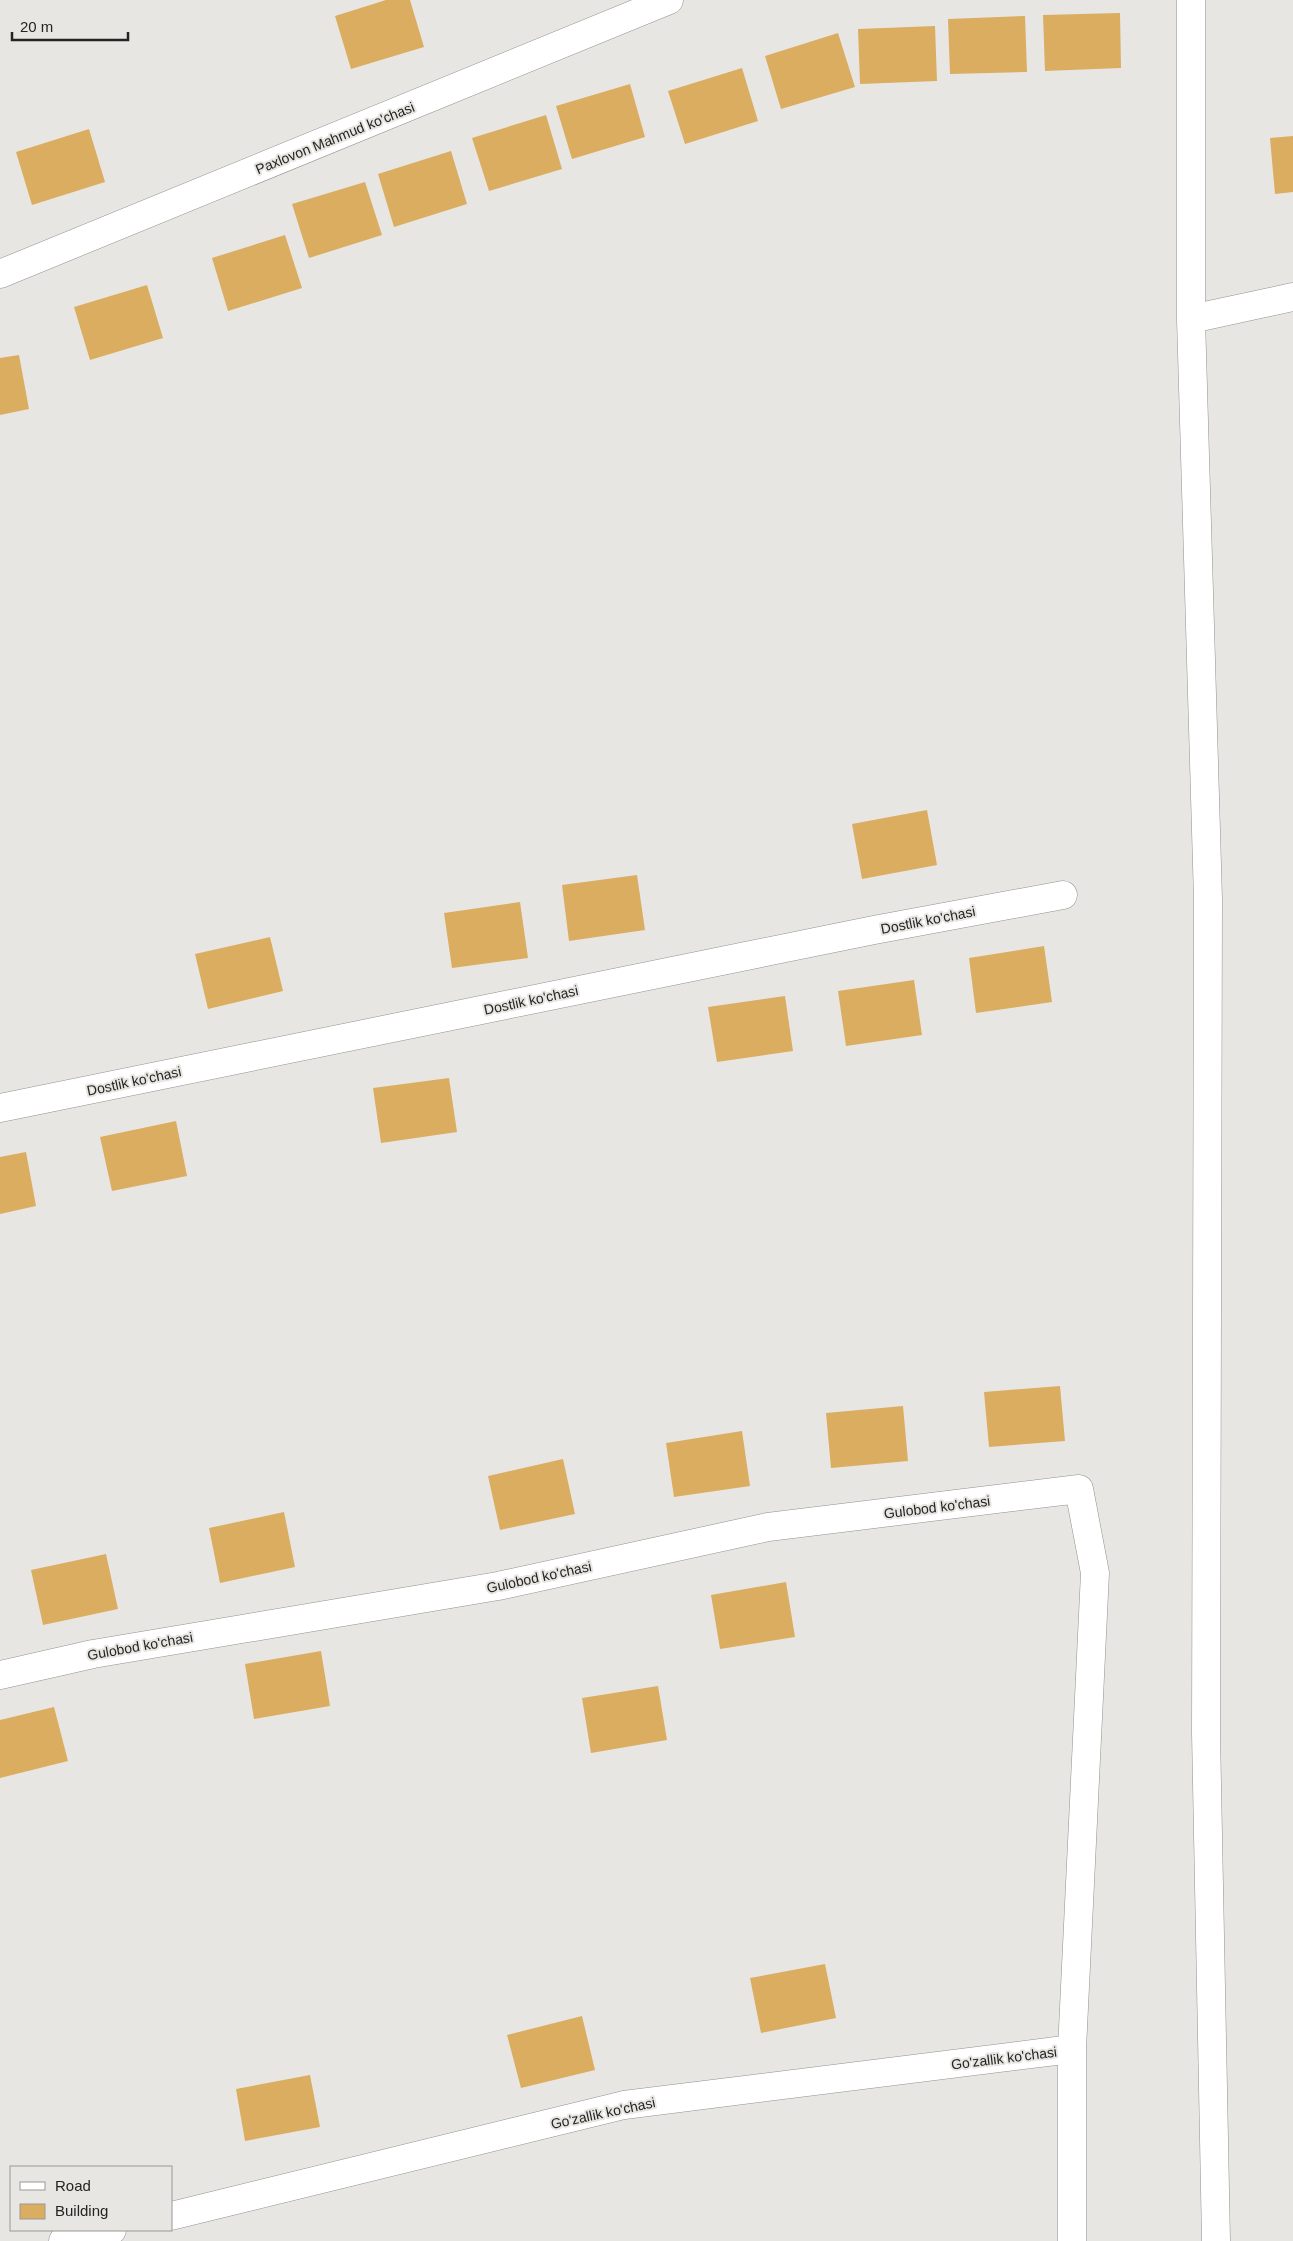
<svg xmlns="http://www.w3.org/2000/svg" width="1293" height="2241" font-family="Arial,sans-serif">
<rect width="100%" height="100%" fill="#e8e6e2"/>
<!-- building -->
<path fill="#dbad60" d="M386 0H410L424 47 351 69 335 16Z
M1120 13 1121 68 1045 71 1043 15Z
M1025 16 1027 72 950 74 948 19Z
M935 26 937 81 860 84 858 29Z
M838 33 855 87 781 109 765 56Z
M742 68 758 121 685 144 668 91Z
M630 84 645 137 572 159 556 106Z
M546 115 562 169 489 191 472 138Z
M89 129 105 182 32 205 16 152Z
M1293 136V192L1275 194 1270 138Z
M451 151 467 204 394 227 378 174Z
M365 182 382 235 309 258 292 204Z
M285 235 302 288 228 311 212 258Z
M147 285 163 338 90 360 74 307Z
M19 355 29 409 0 415V358Z
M927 810 937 865 862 879 852 824Z
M637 875 645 930 569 941 562 885Z
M520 902 528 958 452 968 444 913Z
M270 937 283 991 208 1009 195 954Z
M1044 946 1052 1002 976 1013 969 958Z
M914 980 922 1035 846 1046 838 991Z
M785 996 793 1051 717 1062 708 1007Z
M449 1078 457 1132 381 1143 373 1088Z
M176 1121 187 1176 112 1191 100 1137Z
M26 1152 36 1206 0 1214V1157Z
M1060 1386 1065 1441 989 1447 984 1392Z
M903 1406 908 1461 831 1468 826 1413Z
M742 1431 750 1486 674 1497 666 1443Z
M563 1459 575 1514 500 1530 488 1476Z
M284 1512 295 1567 220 1583 209 1528Z
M106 1554 118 1609 43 1625 31 1570Z
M786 1582 795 1637 720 1649 711 1595Z
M321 1651 330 1706 254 1719 245 1664Z
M658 1686 667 1740 591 1753 582 1698Z
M54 1707 68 1761 0 1778V1720Z
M825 1964 836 2018 761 2033 750 1978Z
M582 2016 595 2070 521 2088 507 2035Z
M310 2075 320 2127 245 2141 236 2089Z"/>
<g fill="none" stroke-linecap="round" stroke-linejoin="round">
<defs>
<path id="minor" d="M1191 0V319L1208 899 1206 1733 1216 2241
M0 274 669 0
M1191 319 1293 297
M0 1108 874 930 1063 895
M0 1675 93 1654 498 1586 768 1527 1079 1489 1095 1573 1072 2049V2241
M171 2216 624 2105 1072 2049
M63 2241 112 2230"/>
</defs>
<!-- minor casing -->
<use href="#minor" stroke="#93918d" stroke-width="29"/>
<!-- minor -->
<use href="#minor" stroke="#fff" stroke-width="28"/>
</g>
<g text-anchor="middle" stroke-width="4" stroke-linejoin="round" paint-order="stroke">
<!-- street labels -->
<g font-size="14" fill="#252422" stroke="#e8e6e2">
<text transform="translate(335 138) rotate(-22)" y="5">Paxlovon Mahmud ko'chasi</text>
<text transform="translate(928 920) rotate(-11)" y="5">Dostlik ko'chasi</text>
<text transform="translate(531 1000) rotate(-12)" y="5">Dostlik ko'chasi</text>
<text transform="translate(134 1081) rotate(-12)" y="5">Dostlik ko'chasi</text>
<text transform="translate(937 1507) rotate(-7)" y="5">Gulobod ko'chasi</text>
<text transform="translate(539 1577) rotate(-12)" y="5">Gulobod ko'chasi</text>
<text transform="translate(140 1646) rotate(-10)" y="5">Gulobod ko'chasi</text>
<text transform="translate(1004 2058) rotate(-7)" y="5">Go'zallik ko'chasi</text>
<text transform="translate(603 2113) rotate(-12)" y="5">Go'zallik ko'chasi</text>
</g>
</g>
<!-- legend -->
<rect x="10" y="2166" width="162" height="65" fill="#e8e6e2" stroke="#9a9895"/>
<rect x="20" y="2182" width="25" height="8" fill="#ffffff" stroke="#9a9895"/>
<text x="55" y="2191" font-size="15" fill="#252422">Road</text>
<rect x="20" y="2204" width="25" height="15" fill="#dbad60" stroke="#9a9895"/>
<text x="55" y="2216" font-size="15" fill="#252422">Building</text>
<!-- scale -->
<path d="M12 32v8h116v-8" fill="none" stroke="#252422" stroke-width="2.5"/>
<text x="20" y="32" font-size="15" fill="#252422" stroke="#e8e6e2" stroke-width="4" paint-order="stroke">20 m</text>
</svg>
